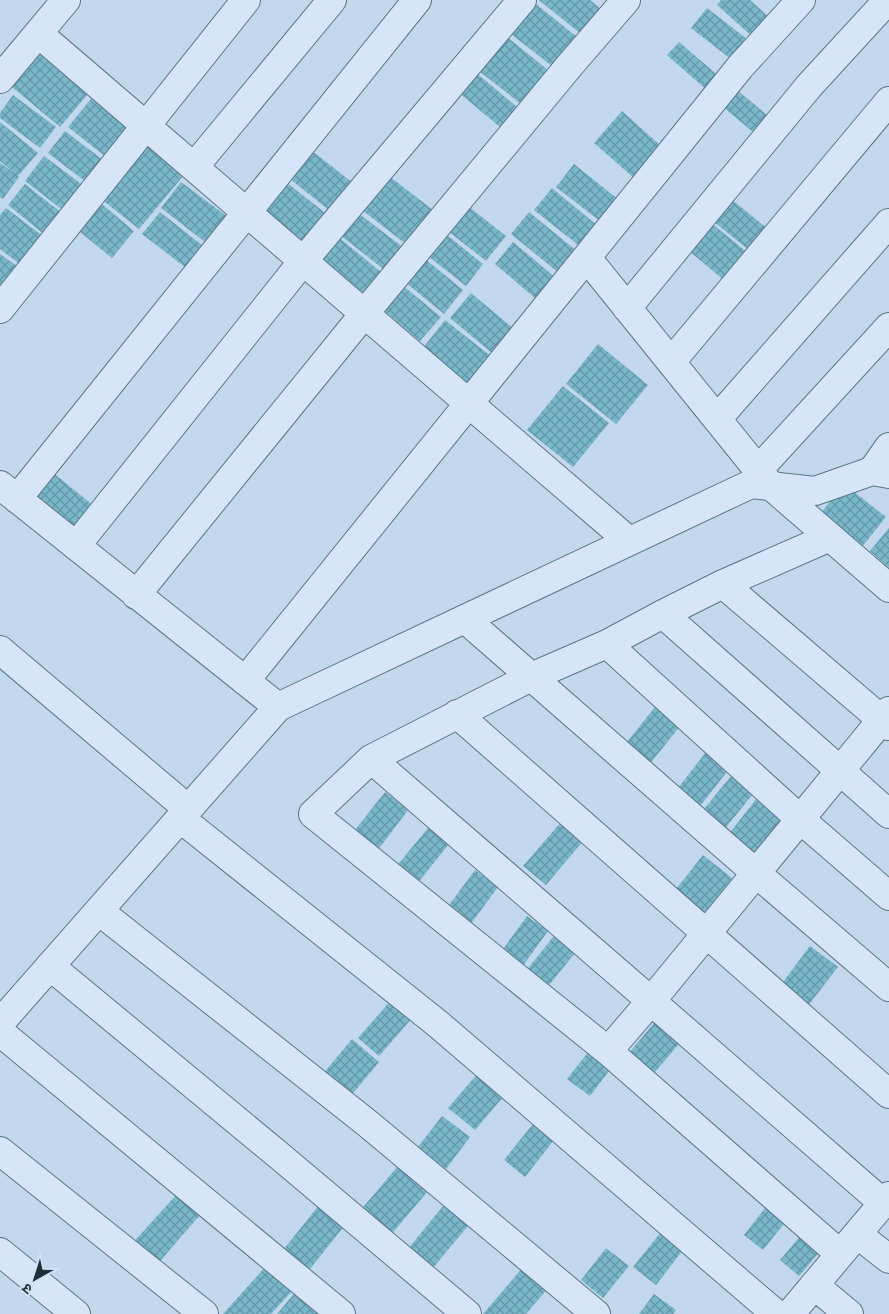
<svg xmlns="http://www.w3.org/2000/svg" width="889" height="1314" font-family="Spectral,'Noto Sans Devanagari',serif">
<defs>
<pattern id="building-cross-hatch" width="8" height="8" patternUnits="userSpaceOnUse" patternTransform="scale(1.25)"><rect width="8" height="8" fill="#79b8cb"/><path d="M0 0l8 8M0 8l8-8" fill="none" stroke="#6396a6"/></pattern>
</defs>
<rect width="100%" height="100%" fill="#c3d7ed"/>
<!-- building -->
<path fill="url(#building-cross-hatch)" d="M531 0 577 37 553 67 506 30Z
M539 0H590L601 9 581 34Z
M721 0H750L773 21 756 40 717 5Z
M707 8 752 43 736 63 691 28Z
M502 33 548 70 521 104 474 67Z
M679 42 721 78 709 92 667 55Z
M39 54 87 95 60 127 12 87Z
M474 71 517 107 500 127 457 91Z
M730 84 773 120 759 137 716 101Z
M13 95 56 127 40 148 0 118V113Z
M91 99 128 129 106 157 68 127Z
M622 111 662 147 634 178 594 143Z
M0 122 38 153 18 176 19 177 3 199 0 197V163L16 174 0 161Z
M65 131 103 160 86 182 48 153Z
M141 140 184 175 139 229 96 195Z
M307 147 353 183 330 211 285 175Z
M44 156 84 186 64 211 25 181Z
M574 164 619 200 601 222 556 187Z
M385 173 433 210 406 244 358 207Z
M281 178 329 216 307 244 258 206Z
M181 182 229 218 209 245 161 208Z
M25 184 62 213 45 235 8 205Z
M552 188 599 227 582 248 534 210Z
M91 195 134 231 112 258 69 223Z
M726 195 773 233 755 255 708 217Z
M459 199 506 236 486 261 439 224Z
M6 208 44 237 22 266 0 249V215Z
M354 210 404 248 386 271 336 232Z
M160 212 207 249 190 271 142 234Z
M529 212 578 252 560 274 511 234Z
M705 218 754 258 731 286 682 245Z
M442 231 483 264 466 286 424 253Z
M336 235 382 273 365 294 319 256Z
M513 242 555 277 536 299 495 264Z
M0 254 21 269 0 290Z
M419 254 463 290 444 314 400 278Z
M396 280 441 317 420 341 376 304Z
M471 293 514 329 493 354 450 318Z
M445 320 492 357 470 385 423 348Z
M598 344 648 385 616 424 566 384Z
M563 386 609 423 573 467 527 430Z
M46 467 95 507 73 534 24 494Z
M844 484 886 517 861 548 820 514Z
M889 528V568L870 551Z
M659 702 684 721 649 765 624 746Z
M710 747 733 764 697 810 675 792Z
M736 770 758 788 722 832 700 814Z
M385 792 408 810 375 854 351 835Z
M761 793 787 813 754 855 728 835Z
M562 821 584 840 546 885 523 866Z
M428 828 449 844 412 890 391 873Z
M703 855 732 878 698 921 669 898Z
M475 870 498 887 464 933 441 916Z
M527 916 548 931 517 974 496 959Z
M554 936 575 953 542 994 521 977Z
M810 946 838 967 804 1011 777 990Z
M393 998 414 1016 379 1056 358 1038Z
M658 1018 683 1039 650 1078 625 1058Z
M352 1039 379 1062 349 1098 322 1075Z
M593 1046 615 1063 590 1096 567 1079Z
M479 1072 505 1095 475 1130 448 1108Z
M442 1116 470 1137 446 1169 418 1147Z
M533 1124 554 1140 525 1177 504 1160Z
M398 1166 428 1191 384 1243 354 1218Z
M177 1194 200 1215 154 1268 130 1246Z
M449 1199 473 1220 426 1276 402 1256Z
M323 1200 349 1220 310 1269 284 1249Z
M768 1204 787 1220 763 1250 744 1235Z
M661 1232 683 1250 656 1285 633 1267Z
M803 1233 822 1249 799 1276 780 1260Z
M606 1248 629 1266 603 1298 581 1280Z
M267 1265 294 1289 271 1314H223Z
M524 1266 549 1287 526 1314H483Z
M297 1290 321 1310 317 1314H277Z
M654 1294 676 1310 673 1314H639Z"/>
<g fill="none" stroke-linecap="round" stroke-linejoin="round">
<defs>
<path id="minor" d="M39 34 629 541
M0 79 66 0
M194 167 332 0
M587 258 771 486 889 588
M627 308 809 86 888 0
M0 309 246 0
M671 362 889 101
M717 419 889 223
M758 470 889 327
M872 471 889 447
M0 485 278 707
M17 499 417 0
M830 537 723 584 663 614 607 644 531 677 371 759 313 814 608 1051 840 1254
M76 546 303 261 522 0
M723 584 889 726
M136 595 364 314 570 65 626 0
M663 614 889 814
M465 619 756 873 889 987
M607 644 800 819 889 896
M0 650 188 809
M245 681 740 67 801 0
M457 714 889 1094
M371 759 651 1001 883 1203
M180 818 438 1024 776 1314
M99 911 367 1123 596 1314
M50 966 282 1158 467 1314
M0 1032 341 1314
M608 1051 651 1001 889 711
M0 1151 204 1314
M857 1234 889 1259
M0 1252 76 1314
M814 1285 849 1314
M790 1314 889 1196"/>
<path id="tertiary" d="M0 1023 278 707 751 484 815 491 872 471 889 474"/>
</defs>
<!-- minor casing -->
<use href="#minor" stroke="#5a7787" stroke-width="30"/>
<!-- tertiary casing -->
<use href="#tertiary" stroke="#5a7787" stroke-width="30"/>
<!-- minor -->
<use href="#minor" stroke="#d6e6f8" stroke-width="28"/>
<!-- tertiary -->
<use href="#tertiary" stroke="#d6e6f8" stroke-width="28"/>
</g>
<!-- north arrow -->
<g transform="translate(35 1279) rotate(219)" stroke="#d2e2f5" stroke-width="4" paint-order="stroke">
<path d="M0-4L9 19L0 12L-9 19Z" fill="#1e2f37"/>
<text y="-8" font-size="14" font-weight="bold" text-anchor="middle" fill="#1e2f37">उ</text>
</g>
</svg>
